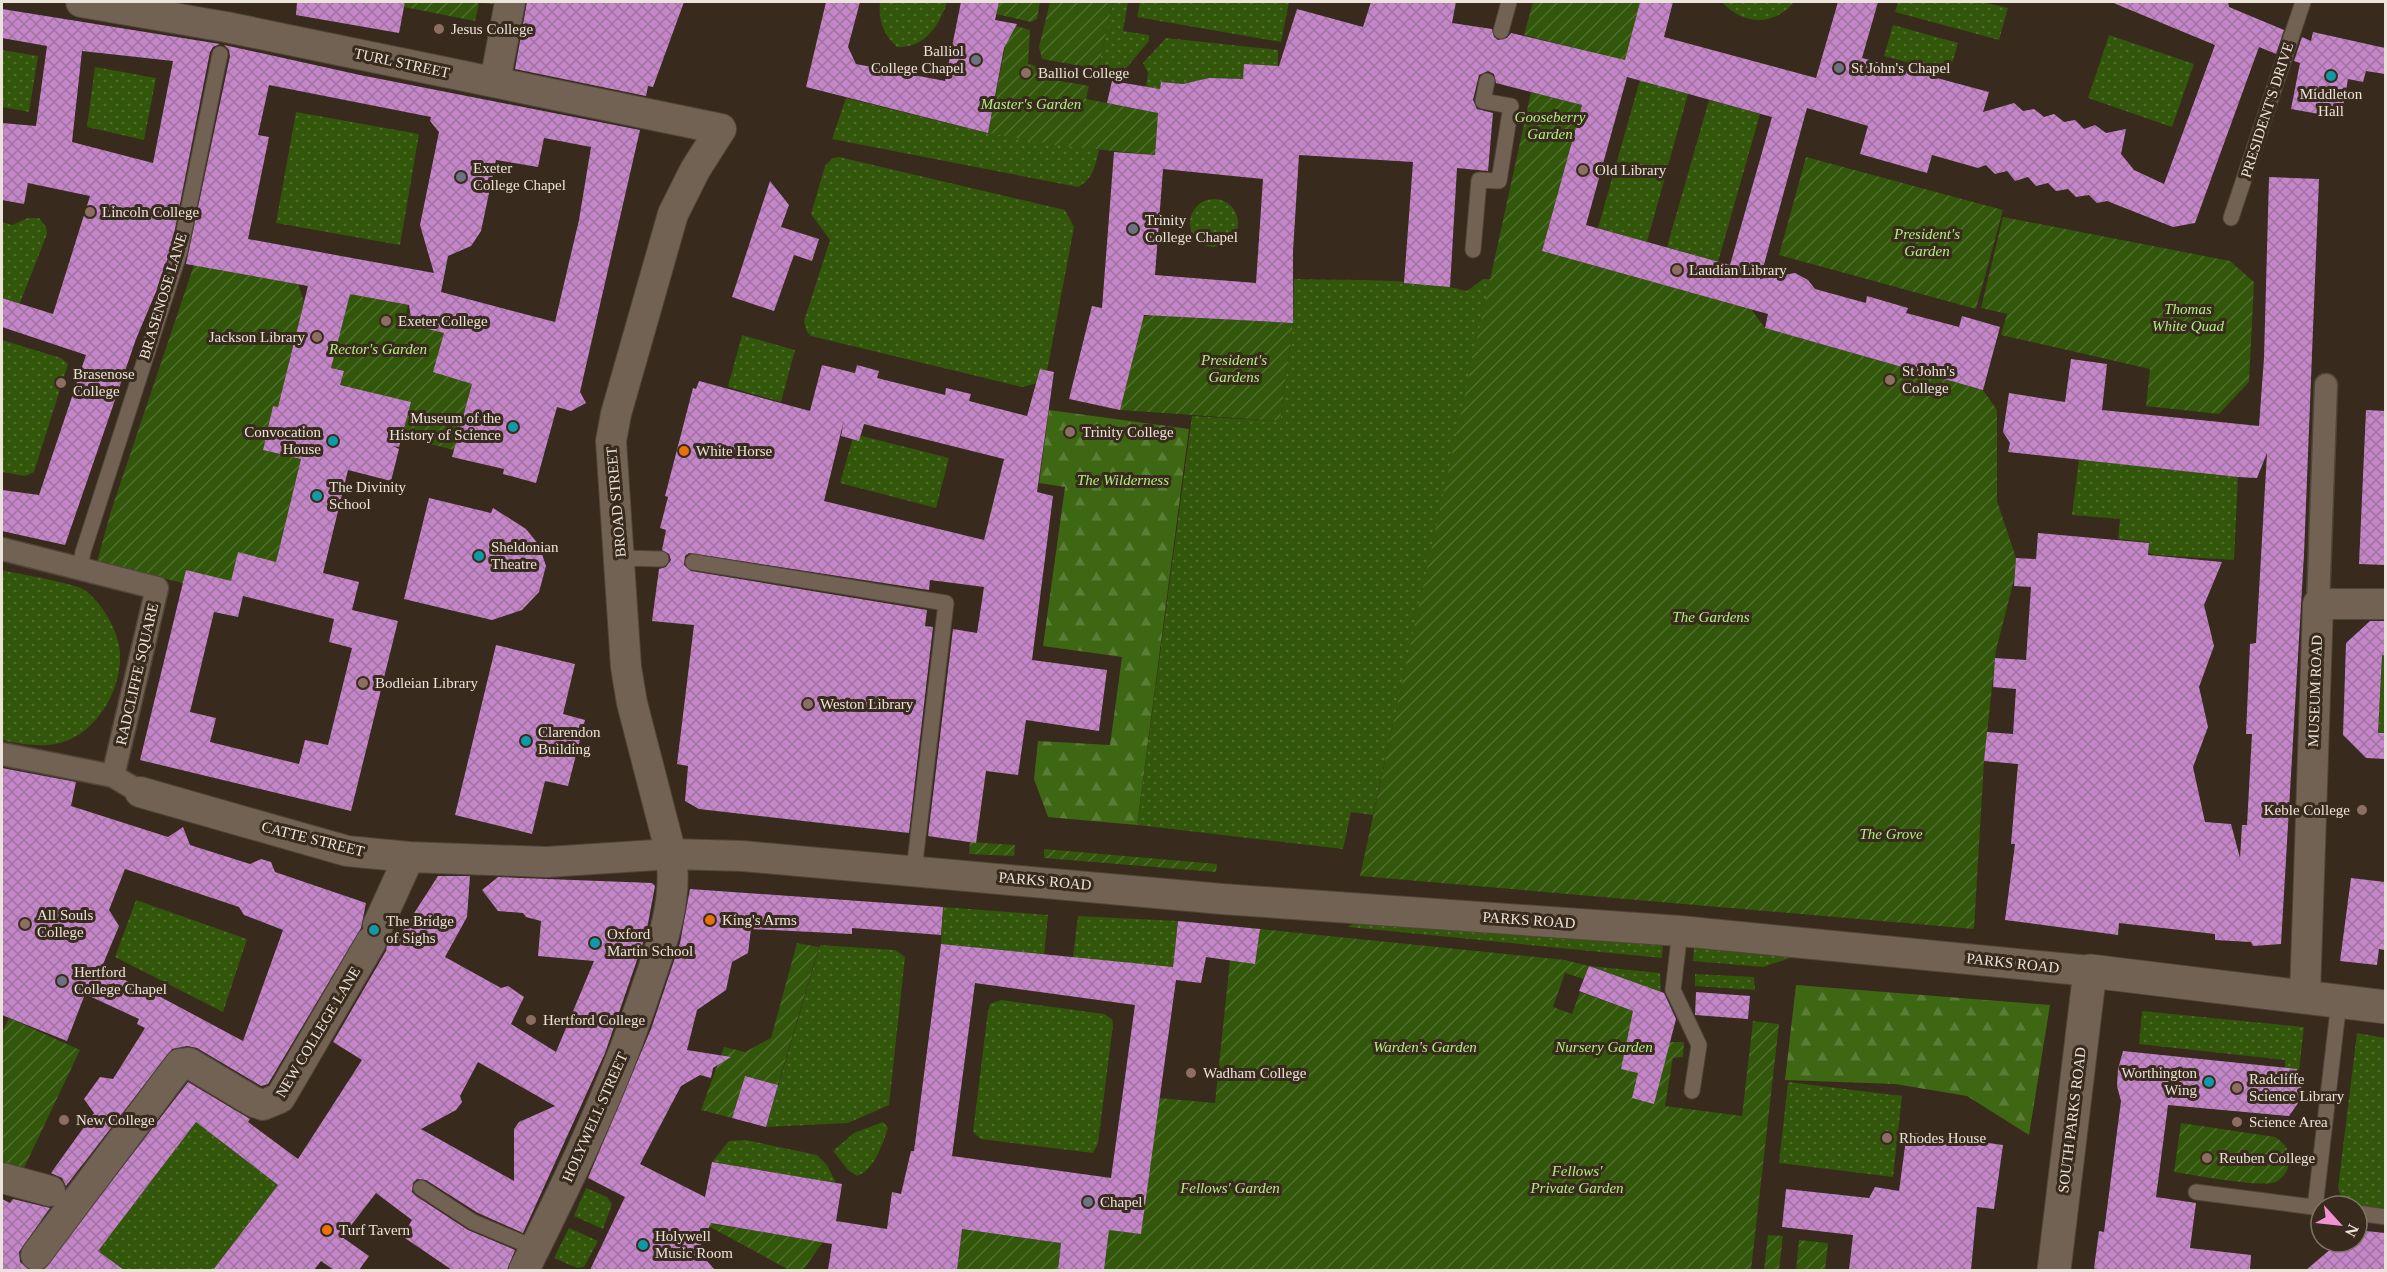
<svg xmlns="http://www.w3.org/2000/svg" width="2387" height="1272" font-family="Georgia,serif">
<defs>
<pattern id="grass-dots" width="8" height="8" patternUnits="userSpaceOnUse" patternTransform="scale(1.5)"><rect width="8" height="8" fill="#32560a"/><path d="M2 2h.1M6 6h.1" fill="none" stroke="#506e2d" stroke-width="1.8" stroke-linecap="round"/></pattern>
<pattern id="forest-firs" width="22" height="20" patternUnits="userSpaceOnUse" patternTransform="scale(1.5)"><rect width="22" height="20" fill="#3e6713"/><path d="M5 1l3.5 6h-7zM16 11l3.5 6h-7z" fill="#5a7d35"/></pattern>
<pattern id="garden-furrows" width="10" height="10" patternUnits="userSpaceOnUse" patternTransform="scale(1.5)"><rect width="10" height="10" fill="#32560a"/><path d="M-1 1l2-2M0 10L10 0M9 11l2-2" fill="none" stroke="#506e2d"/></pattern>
<pattern id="building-cross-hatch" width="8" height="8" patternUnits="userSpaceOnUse" patternTransform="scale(1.5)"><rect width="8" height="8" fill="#c585c9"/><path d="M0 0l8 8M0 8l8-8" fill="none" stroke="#9f72a0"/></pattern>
</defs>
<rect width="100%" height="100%" fill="#382a1d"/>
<!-- grass -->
<path fill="url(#grass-dots)" d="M880 2H947C940 25 924 49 897 47 883 34 878 20 880 2Z
M1113 2H1128L1123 31 1149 35V41L1123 72 1098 69Z
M1140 2H1289L1281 42 1137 17Z
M1722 2H1794C1774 27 1742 25 1722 2Z
M1898 2H1983L2008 8 1999 40 1895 12Z
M1893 25 1958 43 1949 74 1884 56Z
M2109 35 2194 64 2172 127 2088 98Z
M1166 38 1278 50V66L1244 64 1243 79 1209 78 1183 84 1161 82 1160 89 1146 87 1148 73 1143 63Z
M2 50 38 56 29 112 2 107Z
M95 67 156 78 144 140 87 127Z
M1640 80 1688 94 1647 242 1598 228Z
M846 98 988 133 1099 150C1095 167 1093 179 1078 187L832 139Z
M1709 100 1760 114 1718 262 1667 247Z
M296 112 419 134 400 245 276 223Z
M839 157 1065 210 1074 227 1047 371 1038 383 1022 387 811 336 807 332 804 321 830 240 811 214 825 166 833 158Z
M1190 223a24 24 0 1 1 48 0a24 24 0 1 1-48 0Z
M28 218H39L46 227 47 234 20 303 2 298V222L12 225Z
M1294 279C1350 281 1412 277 1467 291L1483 279H1492L1373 815 1351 812 1343 849 1137 825 1192 416 1280 421 1293 323Z
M742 335 795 350 781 402 728 387Z
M2 340 61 358 68 364 34 472 25 476 2 472Z
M854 434 949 458 936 508 840 483Z
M2079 459 2238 477 2234 560 2155 555 2149 553V542L2118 539 2120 519 2072 515Z
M2 570C17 574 77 583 86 591 101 603 115 625 119 645 126 683 99 733 60 743 40 748 22 744 2 740Z
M2382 655 2385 656V733H2378Z
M136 900 247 939 223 1012 115 957Z
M943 907 1048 915 1044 955 941 944Z
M1078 916 1178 921 1173 967 1073 958Z
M1357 921 1663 944 1662 958 1348 927Z
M820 945 895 950 905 957 889 1105 848 1123 766 1127Z
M1694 948 1793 957 1763 967 1693 961Z
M1589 966 1660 973 1661 993Z
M1695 974 1754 977 1755 990 1695 986Z
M1001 1000 1104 1014 1112 1019 1113 1025 1098 1143 1093 1153 981 1139 973 1132 988 1011 990 1004Z
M2142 1011 2304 1027 2299 1070 2285 1068V1060L2139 1044Z
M2357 1033 2385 1038V1208C2368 1206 2343 1209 2338 1188Z
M1788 1082 1902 1096 1893 1177 1779 1163Z
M196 1122 278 1185 213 1270H124L98 1251Z
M883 1122 888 1128C882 1145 875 1169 857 1176L848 1170 833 1151 854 1133Z
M746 1140 817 1155 827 1165 836 1183 712 1162 729 1141Z
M586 1188 607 1197 612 1204 603 1229 574 1216Z
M569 1228 598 1241 584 1267 577 1268 554 1258Z"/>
<!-- forest -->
<path fill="url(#forest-firs)" d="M1049 410 1189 429 1137 825 1048 817 1034 779 1038 741 1110 745 1122 657 1043 646 1065 487 1039 483Z
M1796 985 2050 1005 2029 1135 1967 1096 1895 1084 1785 1080Z"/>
<!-- garden -->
<path fill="url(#garden-furrows)" d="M405 2H501V5L479 3 475 21 404 7Z
M999 2H1040L1037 19 1031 22 996 14Z
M1050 2H1113L1098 69 1042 59 1039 47Z
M1533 2H1640L1625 61 1524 35Z
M1013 25 1030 30 1028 64 1060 72V81L1089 86 1086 99 1158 113 1155 155 1062 146 988 133 1007 37 1011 36Z
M1531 92 1582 105 1542 251 1751 309 1765 328 1983 390 1997 410V501L2016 558 2015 576 1996 650 1984 761 1974 929 1360 876Z
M1806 157 2003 210 1976 309 1779 255Z
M2003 217 2230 261 2254 282 2249 382 2219 414 2146 406 2150 369 2001 335 2007 314 1981 308Z
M194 265 298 284 304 302 278 407 273 406 263 450 301 459 276 562 239 553 231 581 183 583 97 562 111 511Z
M347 293 408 305 406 313 410 314 412 325 444 332 434 372 472 384 454 450 402 437 410 402 340 385 344 371 331 368Z
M1152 315 1293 323 1280 421 1120 410 1143 317Z
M970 842 1015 845 1014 856 969 854Z
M1044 849 1217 864 1216 872 1044 858Z
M1260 929 1565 960 1589 966 1584 979 1565 973 1553 1007 1572 1014 1580 992 1652 1018V1035L1671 1042H1684L1683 1057 1673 1058 1665 1106 1742 1116 1753 1021 1779 1024 1751 1270H1104L1109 1230 1141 1233 1159 1098 1215 1103 1230 960 1255 963Z
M797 943 819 947 778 1085 745 1076 732 1118 701 1110 724 1047 745 1052 771 1038Z
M9 1018 80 1050 23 1170 2 1163V1032Z
M2181 1123 2275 1137C2285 1143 2291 1151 2289 1164 2288 1171 2283 1178 2276 1182 2261 1188 2194 1175 2174 1172Z
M701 1222 823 1242 803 1270H789Z
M962 1229 1061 1243 1058 1270H957Z
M1768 1235 1783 1236 1779 1270H1764Z
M1799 1240 1828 1243 1825 1270H1796Z"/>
<!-- building -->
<path fill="url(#building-cross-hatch)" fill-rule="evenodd" d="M297 2H405L399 33 296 15Z
M527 2H684L653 87 648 86 646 96 515 69Z
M826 2H860L848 47 856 64 945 81 961 2H999L995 20 1017 24 1004 48 988 133 806 87Z
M1371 2H1456L1452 23 1492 29 1494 37 1498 40 1507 38 1511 33 1625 60 1640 2H1673L1664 37 1816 78 1838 2H1878L1862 58 1989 92 1983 112 2014 103 2023 111 2034 109 2044 117 2054 114 2064 122 2075 120 2084 129 2095 125 2106 133 2126 129 2121 154 2134 170 2164 184 2215 45 2111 2H2228L2229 7 2284 30 2276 54 2259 47 2195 223 2173 227 2107 201 2097 203 2089 195 2076 197 2068 189 2056 191 2048 183 2036 186 2028 177 2015 181 2007 171 1995 174 1986 165 1978 168 1932 155 1927 173 1860 154 1868 126 1807 108 1760 279 1795 273 1808 280 1815 289 1866 303 1867 296 1908 308 1906 313 1959 327 1962 316 2000 327 1983 390 1765 328 1768 314 1542 251 1582 105 1496 83 1494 74 1488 71 1479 75 1473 100 1477 109 1493 113 1488 171 1457 168 1450 287 1404 283 1413 162 1299 155 1293 251V323L1144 315 1120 410 1069 399 1092 306 1102 308 1114 152 1155 155 1158 113 1107 103 1112 81 1160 89 1161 82 1183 84 1209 78 1243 79 1244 64 1279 66 1297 9 1363 27ZM1627 77 1772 117 1730 265 1586 225ZM1163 169 1263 179 1256 283 1155 275Z
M2 9 220 44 213 47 210 52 171 249 158 287 136 339 65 545 2 531V490L39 495 86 355 2 327V298L53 314 90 196 28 183 24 204 2 200V123L36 126 47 46 2 38ZM82 51 173 61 153 163 72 142Z
M2313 32 2385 48V74L2366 71 2363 82 2348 79 2341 118 2291 109 2300 63 2294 61 2302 37 2311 41Z
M224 45 360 75 640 130 580 392 586 403 571 411 557 407 536 483 503 474 504 469 452 457 472 384 433 372 444 333 412 325 409 305 350 294 331 368 344 371 340 385 411 402 399 447 393 446 399 449 391 481 348 470 323 573 359 582 352 610 398 621 351 811 140 760 186 570 231 581 238 552 276 562 301 459 263 450 273 406 278 407 308 286 186 264 230 56 229 50ZM269 85 431 117 430 121 439 132 420 225 434 273 248 239 269 137 258 135ZM544 138 591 147 579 220 555 322 441 292 448 256 471 246 481 231 496 160 538 167ZM243 596 334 619 329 642 352 648 328 745 305 740 299 764 210 742 216 718 190 712 214 612 238 617Z
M2269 177 2319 179 2304 554 2281 944 2253 946 2251 942 2215 940V934L2119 923 2118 935 2005 920 2015 844H2011L2018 764 1984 761 1987 732 2013 734 2016 689 1993 687 1995 658 2026 660 2031 587 2014 586 2016 558 2036 559 2038 533 2149 543 2148 555 2222 562 2204 605 2214 646 2199 687 2208 727 2193 767 2205 822 2231 824 2240 858 2242 825H2247L2252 734H2246L2250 644 2256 643 2267 453 2257 478 2238 477 2008 452 2010 443 2003 432 2009 393 2065 402 2071 359 2107 364 2102 410 2259 426 2264 358Z
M770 181 789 205 781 227 819 239 812 261 794 255 774 311 732 297Z
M822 365 855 373 857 365 879 371 877 378 945 395 946 388 971 394 969 401 1027 416 1040 369 1054 372 1037 492 1053 496 1032 660 1107 670 1099 731 1026 720 1018 775 986 771 976 843 928 836 953 629 977 633 984 587 930 580 929 590 689 553 685 556 684 565 691 571 927 610 925 626 933 627 909 833 699 809 685 801 688 766 677 764 694 625 652 621 659 569 666 567 671 560 669 554 662 550 666 530 660 528 668 497 665 496 693 388 696 389 699 381 810 411ZM844 420 841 436 859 441 864 424 1004 459 984 540 824 501Z
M2366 410 2385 411V565L2359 564Z
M429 498 491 513 493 508 526 529 539 545 546 566 539 592 522 610 492 620 404 599Z
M2370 621H2385V656L2382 655 2378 733H2385V759L2366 758 2343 735 2346 643Z
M496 645 575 664 563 714 585 720 568 786 545 781 532 834 455 815Z
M2 768 76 782 71 806 168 837 183 827 190 845 250 864 261 859 271 862 275 872 366 903 361 928 268 1084 261 1086 197 1048 187 1046 172 1049 66 1186 62 1178 51 1173 94 1113 84 1099 100 1077 113 1079 145 1028 137 1024 139 1019 85 994 67 1041 2 1015ZM125 869 239 907 244 915 283 930 243 1041 155 994 101 969 119 926 109 910Z
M438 876H470L467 917 445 957 501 988 508 986 524 997 511 1024 556 1052 594 961 538 956 541 921 526 917 523 913 498 911 482 890 498 877 652 883 655 886 646 934 605 1053 523 1233 478 1213 426 1180 417 1179 413 1183 412 1192 416 1196 468 1230 515 1250 507 1270H452L402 1236 412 1220 376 1193 342 1237 369 1256 359 1270H334L321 1261 314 1270H213L278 1185 196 1122 98 1251 124 1270H43L188 1082 250 1119 248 1122 298 1159 362 1060 333 1042 386 951 388 939 394 932 400 935ZM478 1062 555 1106 519 1122 514 1129V1181L421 1129 456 1110 462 1102 460 1096Z
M2351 878 2385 882V950L2379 949 2377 965 2340 961Z
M690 889 943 907 941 935 852 928V934L751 929 748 953 732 962 726 990 697 1010 687 1050 731 1057 713 1068 711 1078 700 1075 681 1086 640 1164 705 1197 712 1162 842 1184 836 1221 887 1229 892 1192 901 1194 911 1151H914L941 944 1173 967 1178 921 1260 929 1255 964 1206 957 1201 983 1176 980 1141 1234 1109 1230 1104 1270H1058L1061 1243 962 1229 957 1270H828L832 1244 711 1223 698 1251 715 1270H590L625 1197 588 1178 651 1029 680 943ZM975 983 1135 1005 1111 1178 952 1156Z
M1589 966 1664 993 1676 1019 1654 1104 1632 1098 1638 1073 1621 1069 1633 1011 1579 991Z
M1696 992 1750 996 1748 1019 1695 1015Z
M2123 1051 2297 1069 2303 1096 2289 1116 2168 1105 2156 1197 2196 1203 2190 1248 2251 1255 2250 1270H2097L2094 1268 2099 1231 2104 1232 2121 1101 2117 1086 2118 1069Z
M745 1076 778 1085 766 1127 732 1118Z
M1907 1132 2003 1145 1994 1209 1977 1207 1971 1270H1849L1853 1235 1782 1227 1786 1189 1869 1198 1875 1187 1899 1191Z
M2 1199 10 1203 13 1199 50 1208 19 1252 20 1262 30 1270H2Z
M2357 1230 2385 1233V1270H2306L2332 1248 2333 1242H2357Z"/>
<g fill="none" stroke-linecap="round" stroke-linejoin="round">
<defs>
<path id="service" d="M1501 31 1509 2
M2231 218 2303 2
M1473 250 1479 180 1499 181 1511 106 1483 101 1487 81
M620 558 661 559
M693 562 946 603 914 870
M80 568 83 552 180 251 220 54
M1680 931 1673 990 1699 1045 1692 1091
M421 1188 473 1222 535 1248
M2196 1192 2321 1208
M2315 1208 2339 1001
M2357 1213 2386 1217"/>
<path id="pedestrian" d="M2 549 157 588 113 776
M2318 604 2326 385
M2 754 113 776 140 792"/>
<path id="minor" d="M81 2 226 27 721 129 695 170 673 214 616 414 611 441 626 667 632 703 671 854C678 900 662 944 647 987 615 1085 570 1178 524 1270
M495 82 510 2
M140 792 347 851 409 857 547 862 671 854 742 856 1222 899 1680 931 2090 971
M378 925 409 857
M2305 996 2318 604H2386
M2 1178 50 1191
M36 1255 180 1064 189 1063 254 1102 263 1105 280 1098 371 942"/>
<path id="tertiary" d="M2054 1270 2090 971 2386 1007"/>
</defs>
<!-- service casing -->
<use href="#service" stroke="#504539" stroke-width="17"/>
<!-- pedestrian casing -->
<use href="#pedestrian" stroke="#504539" stroke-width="25"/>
<!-- minor casing -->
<use href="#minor" stroke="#504539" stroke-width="32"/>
<!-- tertiary casing -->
<use href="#tertiary" stroke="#504539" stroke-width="35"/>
<!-- service -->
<use href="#service" stroke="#726253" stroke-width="15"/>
<!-- pedestrian -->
<use href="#pedestrian" stroke="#726253" stroke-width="22"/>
<!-- minor -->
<use href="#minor" stroke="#726253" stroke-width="30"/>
<!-- tertiary -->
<use href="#tertiary" stroke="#726253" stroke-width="33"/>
</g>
<!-- markers -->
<g fill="#8d6e63" stroke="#382a1d" stroke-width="2">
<circle cx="439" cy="29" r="6"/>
<circle cx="1026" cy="73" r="6"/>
<circle cx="1583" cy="170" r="6"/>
<circle cx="90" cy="212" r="6"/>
<circle cx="1677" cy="270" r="6"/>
<circle cx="386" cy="321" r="6"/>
<circle cx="317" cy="337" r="6"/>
<circle cx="1890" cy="380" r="6"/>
<circle cx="61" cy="383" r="6"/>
<circle cx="1070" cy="432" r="6"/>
<circle cx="363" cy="683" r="6"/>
<circle cx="808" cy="704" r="6"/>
<circle cx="2362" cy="810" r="6"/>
<circle cx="25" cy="924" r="6"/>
<circle cx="531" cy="1020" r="6"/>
<circle cx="1191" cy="1073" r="6"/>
<circle cx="2237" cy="1088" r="6"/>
<circle cx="64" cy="1120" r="6"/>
<circle cx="2237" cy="1122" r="6"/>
<circle cx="1887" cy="1138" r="6"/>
<circle cx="2207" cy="1158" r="6"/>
</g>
<g fill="#6b7280" stroke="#382a1d" stroke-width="2">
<circle cx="976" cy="60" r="6"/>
<circle cx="1839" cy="68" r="6"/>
<circle cx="461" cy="177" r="6"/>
<circle cx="1133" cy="229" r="6"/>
<circle cx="62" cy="981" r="6"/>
<circle cx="1088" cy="1202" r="6"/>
</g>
<g fill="#0f9aa8" stroke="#382a1d" stroke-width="2">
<circle cx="2331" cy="76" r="6"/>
<circle cx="513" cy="427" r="6"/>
<circle cx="333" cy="441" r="6"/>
<circle cx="317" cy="496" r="6"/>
<circle cx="479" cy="556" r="6"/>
<circle cx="526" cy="741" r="6"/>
<circle cx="374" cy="930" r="6"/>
<circle cx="595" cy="943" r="6"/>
<circle cx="2209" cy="1082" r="6"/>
<circle cx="643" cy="1245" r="6"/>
</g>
<g fill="#e8710a" stroke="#382a1d" stroke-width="2">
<circle cx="684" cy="451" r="6"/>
<circle cx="710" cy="920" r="6"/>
<circle cx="327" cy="1230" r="6"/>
</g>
<g text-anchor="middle" stroke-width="6" stroke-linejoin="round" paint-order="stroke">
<!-- poi labels -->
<g font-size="15" fill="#ece3da" stroke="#382a1d" text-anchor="start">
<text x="451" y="34">Jesus College</text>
<text x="964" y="56" text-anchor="end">Balliol<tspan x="964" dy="17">College Chapel</tspan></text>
<text x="1851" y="73">St John's Chapel</text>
<text x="1038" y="78">Balliol College</text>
<text x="2331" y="99" text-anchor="middle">Middleton<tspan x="2331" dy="17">Hall</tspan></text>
<text x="473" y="173">Exeter<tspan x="473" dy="17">College Chapel</tspan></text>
<text x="1595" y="175">Old Library</text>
<text x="102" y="217">Lincoln College</text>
<text x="1145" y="225">Trinity<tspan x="1145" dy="17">College Chapel</tspan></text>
<text x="1689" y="275">Laudian Library</text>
<text x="398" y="326">Exeter College</text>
<text x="305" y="342" text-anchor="end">Jackson Library</text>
<text x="1902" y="376">St John's<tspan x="1902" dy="17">College</tspan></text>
<text x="73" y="379">Brasenose<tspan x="73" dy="17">College</tspan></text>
<text x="501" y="423" text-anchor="end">Museum of the<tspan x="501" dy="17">History of Science</tspan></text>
<text x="321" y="437" text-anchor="end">Convocation<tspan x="321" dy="17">House</tspan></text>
<text x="1082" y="437">Trinity College</text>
<text x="696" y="456">White Horse</text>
<text x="329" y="492">The Divinity<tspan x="329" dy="17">School</tspan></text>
<text x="491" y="552">Sheldonian<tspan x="491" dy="17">Theatre</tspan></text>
<text x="375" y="688">Bodleian Library</text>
<text x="820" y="709">Weston Library</text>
<text x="538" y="737">Clarendon<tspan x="538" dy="17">Building</tspan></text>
<text x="2350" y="815" text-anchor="end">Keble College</text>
<text x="37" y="920">All Souls<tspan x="37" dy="17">College</tspan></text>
<text x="722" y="925">King's Arms</text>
<text x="386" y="926">The Bridge<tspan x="386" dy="17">of Sighs</tspan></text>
<text x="607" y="939">Oxford<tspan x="607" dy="17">Martin School</tspan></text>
<text x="74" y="977">Hertford<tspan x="74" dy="17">College Chapel</tspan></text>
<text x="543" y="1025">Hertford College</text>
<text x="1203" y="1078">Wadham College</text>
<text x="2197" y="1078" text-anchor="end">Worthington<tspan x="2197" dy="17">Wing</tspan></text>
<text x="2249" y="1084">Radcliffe<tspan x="2249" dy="17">Science Library</tspan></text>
<text x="76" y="1125">New College</text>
<text x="2249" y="1127">Science Area</text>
<text x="1899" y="1143">Rhodes House</text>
<text x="2219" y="1163">Reuben College</text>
<text x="1100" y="1207">Chapel</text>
<text x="339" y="1235">Turf Tavern</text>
<text x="655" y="1241">Holywell<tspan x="655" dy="17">Music Room</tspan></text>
</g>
<!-- street labels -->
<g font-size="15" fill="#ece3da" stroke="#382a1d">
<text transform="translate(402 63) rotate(12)" y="5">TURL STREET</text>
<text transform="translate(2267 110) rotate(-72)" y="5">PRESIDENT'S DRIVE</text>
<text transform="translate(163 296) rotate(-73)" y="5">BRASENOSE LANE</text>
<text transform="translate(616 502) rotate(-95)" y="5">BROAD STREET</text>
<text transform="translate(137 674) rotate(-77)" y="5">RADCLIFFE SQUARE</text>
<text transform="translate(2315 691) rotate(-88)" y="5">MUSEUM ROAD</text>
<text transform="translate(313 839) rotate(14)" y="5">CATTE STREET</text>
<text transform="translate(1045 881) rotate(5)" y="5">PARKS ROAD</text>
<text transform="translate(1529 920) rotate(4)" y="5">PARKS ROAD</text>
<text transform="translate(2013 963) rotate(6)" y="5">PARKS ROAD</text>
<text transform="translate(318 1032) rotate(-59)" y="5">NEW COLLEGE LANE</text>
<text transform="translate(595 1117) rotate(-66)" y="5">HOLYWELL STREET</text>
<text transform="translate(2072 1120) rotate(-83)" y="5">SOUTH PARKS ROAD</text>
</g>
<!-- park labels -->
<g font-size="15" font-style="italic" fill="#b2ee84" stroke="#382a1d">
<text x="1031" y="109">Master's Garden</text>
<text x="1550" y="122">Gooseberry<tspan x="1550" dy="17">Garden</tspan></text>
<text x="1927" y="239">President's<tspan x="1927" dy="17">Garden</tspan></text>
<text x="2188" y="314">Thomas<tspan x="2188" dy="17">White Quad</tspan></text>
<text x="378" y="354">Rector's Garden</text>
<text x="1234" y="365">President's<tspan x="1234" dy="17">Gardens</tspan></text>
<text x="1123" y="485">The Wilderness</text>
<text x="1711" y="622">The Gardens</text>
<text x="1891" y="839">The Grove</text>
<text x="1425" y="1052">Warden's Garden</text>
<text x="1604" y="1052">Nursery Garden</text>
<text x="1577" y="1176">Fellows'<tspan x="1577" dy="17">Private Garden</tspan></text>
<text x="1230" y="1193">Fellows' Garden</text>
</g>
</g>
<!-- border -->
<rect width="2387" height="1272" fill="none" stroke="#ece3da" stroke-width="6"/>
<!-- north arrow -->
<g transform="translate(2339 1224) rotate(117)"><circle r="28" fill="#382a1d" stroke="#807469" stroke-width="1.5"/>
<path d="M0-4.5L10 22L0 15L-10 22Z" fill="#f391d5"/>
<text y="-9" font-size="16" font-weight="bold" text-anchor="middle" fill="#ece3da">N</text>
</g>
</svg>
